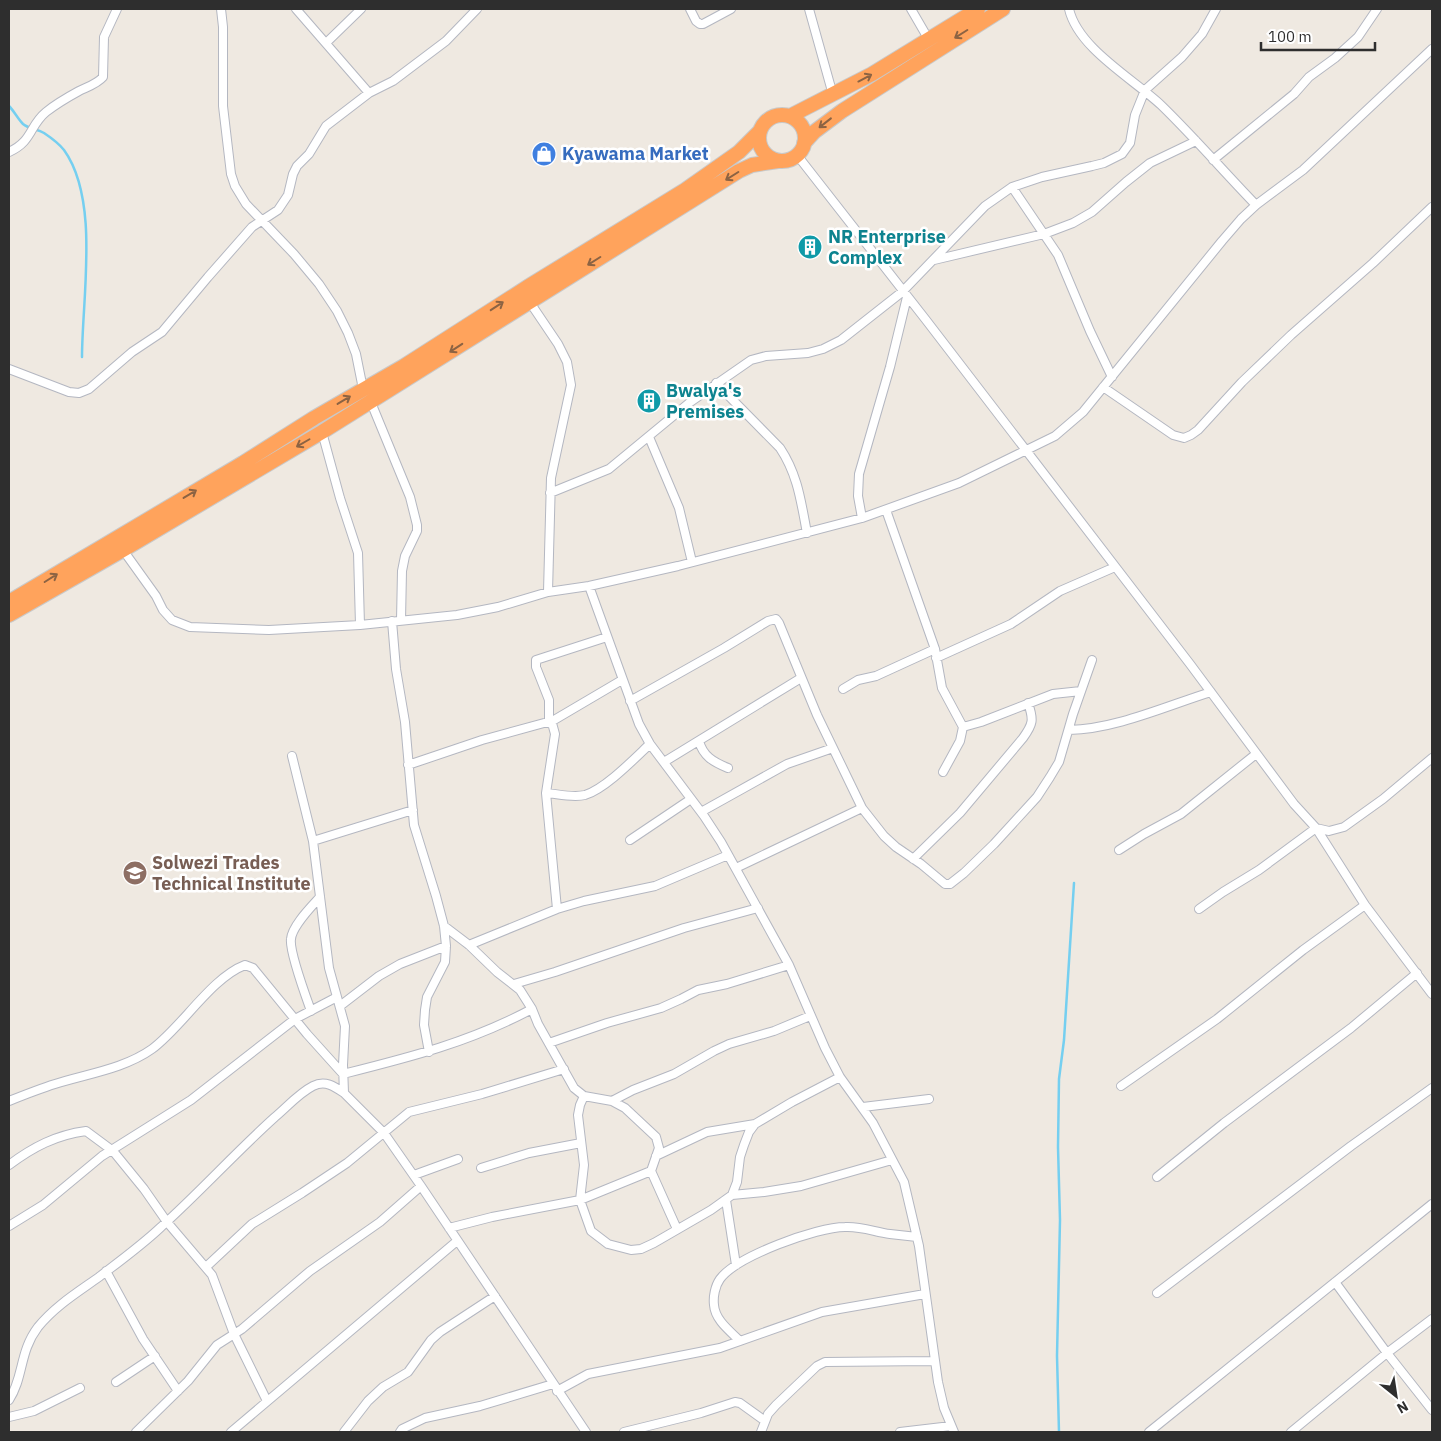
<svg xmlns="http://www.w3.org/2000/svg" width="1441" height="1441" font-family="'IBM Plex Sans',sans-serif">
<rect width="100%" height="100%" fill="#efe9e1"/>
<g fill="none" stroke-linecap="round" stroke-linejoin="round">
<!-- stream -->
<path stroke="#75cff0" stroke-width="2.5" d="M9 106C14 111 18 119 23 124 29 129 37 129 44 133 50 137 60 145 64 150 100 200 82 298 82 357
M1059 1432 1057 1356 1060 1220 1058 1147 1059 1079 1064 1040 1074 883"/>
<defs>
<path id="street" d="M221 9 223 27V106L231 174 235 186 246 204 294 254 319 284 337 311 348 333 356 354 363 389
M296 9 369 93 393 81 446 41 477 9
M690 9 696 21 700 24H703L731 9
M809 9 833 95
M911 9 929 40
M326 43 361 9
M9 152C33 141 29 126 46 112 56 104 68 97 79 91 87 87 97 84 103 77L104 37 117 9
M797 155 926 320 1190 664 1294 804 1316 828 1329 831 1344 827 1383 799 1432 758
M1213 160 1294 94 1309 77 1335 58 1358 37 1377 9
M1012 187 1058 255 1090 331 1112 377
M1256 205 1303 170 1432 49
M934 260 1044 234 1073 223 1092 212 1126 182 1150 163 1196 141
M529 301 558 344 567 362 571 385 551 478 548 592
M9 369 69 392 79 393 89 389 132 352 162 332 208 277 252 227 278 210 288 195 293 174 297 166 309 154 326 126 369 93
M716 383 780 448C798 475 801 502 807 533
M1103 387 1173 435 1184 438 1191 435 1198 430 1242 382 1291 335 1373 263 1432 207
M370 400 410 497 417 525V531L405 556 402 571 401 620
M322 432 340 498 358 553 360 625
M649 437 679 508 692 562
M550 493 609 469 689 403 751 360 766 356 808 353 823 349 841 340 902 292 985 206 1012 187 1042 177 1092 166 1104 163 1122 154 1130 143 1135 115 1145 90 1182 57 1202 34 1216 9
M886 510 935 649 942 688 963 727 960 741 943 772
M862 518 858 496 859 474 890 367 907 297
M123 550 156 596 163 610 172 620 190 627 269 630 360 625 457 615 498 607 548 592 589 586 678 566 862 518 959 483 1055 436 1083 412 1222 241 1241 219 1256 205C1224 172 1194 137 1161 105 1132 78 1078 48 1069 9
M589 586 639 724 650 744 704 816 721 842 789 965 825 1048 840 1077 873 1123 904 1182 919 1246 938 1382 944 1408 954 1432
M392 621 396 669 405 722 414 825 436 896 444 926 446 946 445 962 427 997 425 1010 424 1025 429 1052
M936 658 1011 624 1060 591 1115 567
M843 689 858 680 876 676 935 649
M630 701 724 648 768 621 776 619 779 623 817 715 862 808 884 836 896 847 921 864 945 884H950L964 873 994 844 1037 797 1050 777 1059 762 1073 714 1092 660
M549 723V700L536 667V660L607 637
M549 723 622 680
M963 727 981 722 1053 694 1081 691
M1069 730C1116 729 1166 706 1211 692
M699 741C703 756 713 762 728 768
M292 756 313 841 329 968 345 1026 343 1065 344 1093 384 1133 421 1186 586 1432
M664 762 801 678
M408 765 482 740 544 723H552L555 734 546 793 557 909
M546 793C558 794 573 798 585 795 605 789 634 759 650 744
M701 812 787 764 833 748
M630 840 691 799
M313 841 413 810
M1119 850 1144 834 1181 814 1256 754
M913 859 960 813 1023 738C1033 724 1034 720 1028 703
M736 868 862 808
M1199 909 1223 892 1259 870 1316 828 1365 905 1432 994
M444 926 469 945 497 972 520 990 532 1009 538 1024 574 1088 584 1096 612 1101 625 1108 656 1137 659 1148 651 1171 677 1229
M469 945 557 909 584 901 655 886 728 855
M514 984 555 972 684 928 758 908
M340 1006 379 976 400 964 446 946
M311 1011C306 997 289 951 291 939 292 926 311 907 320 897
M549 1043 607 1023 661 1008 681 999 698 990 727 984 789 965
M1121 1086 1217 1019 1303 950 1365 905
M584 1096 580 1105 578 1115 584 1165 580 1200 591 1231 608 1244 631 1250 641 1249 654 1243 711 1210 732 1195 737 1182 740 1157 744 1145 749 1132 755 1124 792 1102 840 1077
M9 1101C24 1095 39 1089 55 1084 86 1074 124 1069 152 1049 182 1027 211 978 245 965L253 968 307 1034 343 1074C411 1057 470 1042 532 1009
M612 1101 633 1090 674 1074 714 1051 729 1044 774 1031 810 1016
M863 1107 929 1099
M656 1156 707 1132 755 1124
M9 1165C33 1147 56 1135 86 1131L113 1151 144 1189 167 1222 212 1275 234 1334 267 1401
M481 1168 529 1153 581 1143
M414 1175 458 1159
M1157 1177 1224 1123 1351 1028 1417 973
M732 1195 764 1192 801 1186 892 1160
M726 1200 736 1265
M9 1226 43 1205 102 1156 191 1100 295 1019 337 997
M449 1228 492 1217 580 1200 651 1171
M206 1267 252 1224 302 1193 347 1163 409 1112 482 1094 564 1069
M106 1271 143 1339 178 1391
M1335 1282 1387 1353 1432 1410
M1157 1293 1351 1146 1432 1088
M740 1341C730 1331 715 1320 714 1305 713 1297 715 1286 720 1279 737 1256 817 1227 845 1227 861 1226 875 1232 890 1234 899 1235 908 1236 917 1237
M116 1382 155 1356
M557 1391 588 1374 720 1348 822 1312 925 1294
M9 1400C24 1377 19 1352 38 1327 55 1306 78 1292 99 1277 120 1261 142 1245 161 1227 200 1192 236 1152 275 1117 287 1107 299 1093 313 1086 325 1080 334 1086 344 1093
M9 1417 34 1411 80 1388
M136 1432 188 1381 217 1345 242 1329 310 1271 380 1222 421 1186
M231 1432 457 1241
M344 1432 368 1401 383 1387 408 1372 431 1340 440 1332 495 1296
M400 1432 402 1429 425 1418 480 1406 553 1384
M624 1432 701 1413 735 1402 740 1403 765 1421
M761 1432 768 1414 776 1405 817 1366 825 1362 934 1361
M900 1432 951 1426
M1149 1432 1432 1204
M1291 1432 1387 1353 1432 1319"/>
<path id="highway" d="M759 138a23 23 0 1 1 46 0a23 23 0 1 1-46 0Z
M790 116 872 74 978 9
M804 143 814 132 842 111 1003 9
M9 602 243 463 314 418 404 366 529 286 685 190 739 152 759 132
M9 615 123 550 322 432 739 171 752 165 778 161"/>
</defs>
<!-- street casing -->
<use href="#street" stroke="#b4b7c1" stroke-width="10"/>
<!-- highway casing -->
<use href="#highway" stroke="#c9c9c9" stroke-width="16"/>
<!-- street -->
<use href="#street" stroke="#fff" stroke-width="8"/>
<!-- highway -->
<use href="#highway" stroke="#ffa35c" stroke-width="14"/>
</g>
<!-- one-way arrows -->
<defs><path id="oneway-shaft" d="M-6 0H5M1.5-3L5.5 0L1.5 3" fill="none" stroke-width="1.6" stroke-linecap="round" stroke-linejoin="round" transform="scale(1.25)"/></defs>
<g stroke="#8c6343">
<use href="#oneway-shaft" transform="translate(961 34) rotate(148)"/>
<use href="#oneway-shaft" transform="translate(865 78) rotate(-28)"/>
<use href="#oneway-shaft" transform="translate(825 123) rotate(142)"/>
<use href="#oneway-shaft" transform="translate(732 176) rotate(148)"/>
<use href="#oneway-shaft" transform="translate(594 261) rotate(148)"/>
<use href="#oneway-shaft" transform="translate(497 306) rotate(-33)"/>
<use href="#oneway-shaft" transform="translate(456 348) rotate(147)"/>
<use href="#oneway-shaft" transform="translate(344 400) rotate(-31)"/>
<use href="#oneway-shaft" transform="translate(303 443) rotate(150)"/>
<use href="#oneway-shaft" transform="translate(190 494) rotate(-31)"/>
<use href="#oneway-shaft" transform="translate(51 578) rotate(-32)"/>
</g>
<!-- icons -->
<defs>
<symbol id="shop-disc" viewBox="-11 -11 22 22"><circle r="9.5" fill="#3f7fe0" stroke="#fff"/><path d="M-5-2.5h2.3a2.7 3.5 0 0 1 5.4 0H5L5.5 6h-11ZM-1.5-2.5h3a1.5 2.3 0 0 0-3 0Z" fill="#fff"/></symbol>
<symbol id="building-disc" viewBox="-11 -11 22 22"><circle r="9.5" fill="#0f9aa8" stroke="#fff"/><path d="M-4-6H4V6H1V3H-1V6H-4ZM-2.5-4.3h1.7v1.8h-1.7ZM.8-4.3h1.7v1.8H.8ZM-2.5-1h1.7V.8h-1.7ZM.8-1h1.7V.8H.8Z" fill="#fff"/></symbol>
<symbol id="university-disc" viewBox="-11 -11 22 22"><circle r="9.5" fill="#8d6e63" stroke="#fff"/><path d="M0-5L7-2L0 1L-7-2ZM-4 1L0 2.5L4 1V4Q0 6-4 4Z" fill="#fff"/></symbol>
</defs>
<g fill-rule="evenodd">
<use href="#shop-disc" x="530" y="140" width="28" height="28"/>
<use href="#building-disc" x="796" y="233" width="28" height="28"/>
<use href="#building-disc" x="635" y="387" width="28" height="28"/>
<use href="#university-disc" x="121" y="859" width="28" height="28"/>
</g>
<g text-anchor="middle" stroke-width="5" stroke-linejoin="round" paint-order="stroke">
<!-- shop labels -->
<g font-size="18" font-weight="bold" fill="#366cbe" stroke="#fff" text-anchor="start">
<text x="562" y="160">Kyawama Market</text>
</g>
<!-- culture labels -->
<g font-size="18" font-weight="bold" fill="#0d838f" stroke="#fff" text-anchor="start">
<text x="828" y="243">NR Enterprise<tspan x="828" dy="21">Complex</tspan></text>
<text x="666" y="397">Bwalya's<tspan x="666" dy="21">Premises</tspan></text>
</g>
<!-- education labels -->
<g font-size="18" font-weight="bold" fill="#785e54" stroke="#fff" text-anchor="start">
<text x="152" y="869">Solwezi Trades<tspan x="152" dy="21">Technical Institute</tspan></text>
</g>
</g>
<!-- border -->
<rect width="1441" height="1441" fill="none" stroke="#2e2e2e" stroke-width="20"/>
<!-- north arrow -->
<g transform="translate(1396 1396) rotate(150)" stroke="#ffffff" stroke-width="4" paint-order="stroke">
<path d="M0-4L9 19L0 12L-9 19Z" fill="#2e2e2e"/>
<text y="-8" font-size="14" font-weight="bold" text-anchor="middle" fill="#2e2e2e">N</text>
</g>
<!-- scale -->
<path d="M1261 42v8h114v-8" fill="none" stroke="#2e2e2e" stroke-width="2.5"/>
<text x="1268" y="42" font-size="15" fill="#2e2e2e" stroke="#ffffff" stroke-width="4" paint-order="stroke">100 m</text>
</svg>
